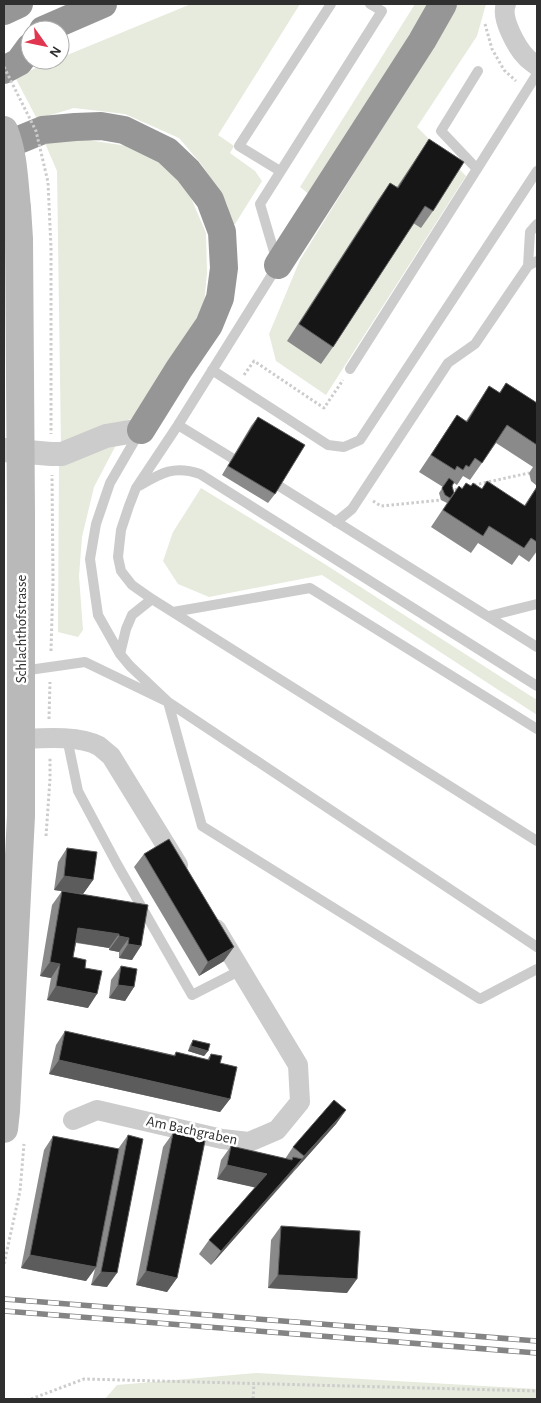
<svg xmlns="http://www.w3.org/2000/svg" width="541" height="1403" font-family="'Alegreya Sans',sans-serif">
<rect width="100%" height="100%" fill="#fff"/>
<!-- green -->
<path fill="#e6ebdd" d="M191 4H300L218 135 234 146 230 153 255 171 262 181 235 224 231 225 227 204 202 165 179 138 125 114 74 108 37 119 15 77 55 60H60V58Z
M415 4H431L311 196 300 187Z
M457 4H486L477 36 417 127 466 176 326 395 276 361 269 334 300 260 436 41Z
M75 138 147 149 186 186 206 233 207 273 204 305 184 340 133 418 61 446 57 171 44 141Z
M116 445 94 487 82 537 79 576 83 630 78 637 58 632 59 463 98 450Z
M201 488 323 563 537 700V715L322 575 209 597 178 584 163 561 173 532Z
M257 1373 537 1389V1399H105L117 1385Z"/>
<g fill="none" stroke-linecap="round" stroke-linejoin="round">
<!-- path -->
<path stroke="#ccc" stroke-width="3" stroke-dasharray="2.5 2.5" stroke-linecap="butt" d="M485 24 492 49 504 70 516 81
M51 248V434
M244 375 254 361 324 408 343 380
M474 485 529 473
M450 491 466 487
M373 501 381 506 441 500 444 497
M51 651 53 581 52 475
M49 719 50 682
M46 836 50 779V757
M4 1264 20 1191 24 1144
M31 1399 84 1379 537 1391
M253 1399 254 1384"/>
<!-- service -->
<path stroke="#ccc" stroke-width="10" d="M477 169 537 74
M280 171 239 146 331 4
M528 266 530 232 537 224
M350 369 477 169 441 131 478 71
M212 370 328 445 344 447 360 440 537 171
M178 425 232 458
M139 433 110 483 96 524 90 559 98 615 120 654 130 666 168 702 537 947
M139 486C161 473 174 465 200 474L537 686
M279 486 537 647
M336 522 352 509 448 363 475 344 528 266 537 261
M152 599 132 585 121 571 118 557 121 530 129 506 136 488 178 425 278 265 260 204 382 11 370 4
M173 612 310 588 537 729
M489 616 537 604
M120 654 126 629 132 615 152 599 537 841
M22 671 85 662 168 702 202 826 480 999 537 969
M67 738 78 791 117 864 192 995 241 970"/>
<!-- minor -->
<path stroke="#ccc" stroke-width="20" d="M506 4C500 18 517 48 527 58 530 61 534 63 537 66
M21 739C42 738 80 735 99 746 103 749 107 753 111 756L178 865
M73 1120 97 1110 222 1139 249 1142 277 1130 300 1102 298 1065 216 929"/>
<!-- tertiary -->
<path stroke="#ccc" stroke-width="24" d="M4 450 51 454H62L106 436 141 430"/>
<!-- secondary -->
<path stroke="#b9b9b9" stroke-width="28" d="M4 1129 6 1111 21 816V514L19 239 17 208"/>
<!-- motorway -->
<path stroke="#969696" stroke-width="28" d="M4 11 19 4
M43 30 103 4
M4 70 19 62 30 47
M4 146 43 130 75 127 101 126 124 130 167 151 188 171 210 200 222 232 224 268 220 298 209 325 179 369 141 430
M278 265 422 41 443 4"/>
<defs>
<path id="rail" d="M4 1299 537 1341
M4 1311 537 1353"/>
</defs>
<!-- rail casing -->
<use href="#rail" stroke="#848484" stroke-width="5.5"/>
<!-- rail -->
<use href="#rail" stroke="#fff" stroke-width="4" stroke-dasharray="11" stroke-linecap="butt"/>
<!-- path-bridge -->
<path stroke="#ccc" stroke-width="3" stroke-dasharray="2.5 2.5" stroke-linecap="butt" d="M4 67 36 131 48 182 51 248"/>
<!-- secondary-bridge -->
<path stroke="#b9b9b9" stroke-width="28" d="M4 130C14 155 14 181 17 208"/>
</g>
<!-- wall -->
<path fill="#8a8a8a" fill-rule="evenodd" d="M429 139 433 211 421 228 413 223 333 347 321 364 287 341 378 200 390 183 397 187Z
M506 383 537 403V551L529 562 519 555 512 565 478 543 471 553 431 527 447 503 441 500 439 493 443 487 419 472 457 415 466 421 489 386 499 393ZM496 443 533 467 529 473 531 481 537 486 524 506 482 489 471 486 462 489 454 493 452 486 454 483 457 485 463 476 470 480Z
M258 417 275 494 268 503 222 475 251 426Z
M67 848 93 880 83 894 54 890 58 862Z
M144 854 224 961 199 976 134 867Z
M62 891 148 905 132 960 119 958V952L109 950V948L76 943 73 957 88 1008 47 1000 51 978 40 976 52 905Z
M121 966 134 987 125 1001 109 998 111 980Z
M65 1031 174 1055 176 1052 207 1060 211 1054 220 1063 230 1099 220 1112 49 1074 56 1045Z
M193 1040 208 1051 204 1056 188 1051 190 1045Z
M346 1110 336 1124 211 1265 199 1254 209 1240 255 1187 217 1179 221 1160 231 1146 285 1159 293 1147Z
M173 1133 177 1278 167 1292 136 1285 163 1147Z
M128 1135 107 1287 91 1285 95 1269 86 1281 21 1268 44 1150 53 1136 118 1149Z
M281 1226 347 1293 268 1288 271 1240Z"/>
<!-- shaded-wall -->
<path fill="#5c5c5c" d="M64 876 93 880 83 894 54 890Z
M78 928 119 934 109 948 69 941Z
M119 936 129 938 119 952 109 950Z
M128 944 141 946 132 960 119 958Z
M234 947 224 961 199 976 208 962Z
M50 962 60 964 51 978 40 976Z
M118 985 134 987 125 1001 109 998Z
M56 986 97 994 88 1008 47 1000Z
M191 1046 208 1051 204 1056 188 1051Z
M59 1060 230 1099 220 1112 49 1074Z
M346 1110 336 1124 295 1170 304 1156Z
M302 1159 292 1173 211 1265 221 1251Z
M227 1165 267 1174 257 1188 217 1179Z
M30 1255 96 1267 86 1281 21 1268Z
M146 1271 177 1278 167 1292 136 1285Z
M101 1272 117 1273 107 1287 91 1285Z
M278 1275 357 1279 347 1293 268 1288Z"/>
<!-- building -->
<path fill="#161616" stroke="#5c5c5c" d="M429 139 464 162 433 211 425 206 333 347 299 324 390 183 398 188Z
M506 383 537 403V445L507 425 482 463 475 458 469 467 466 465 463 470 457 466 455 470 431 455 457 415 467 422 489 386 500 393Z
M258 417 305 445 275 494 228 466Z
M449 478 454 482 452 486 454 493 450 498 445 495 442 488Z
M487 481 525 506 537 487V542L531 538 524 548 489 526 483 536 443 510 459 486 462 489 466 483 471 486 473 483 482 489Z
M169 839 234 947 208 962 144 854Z
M67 848 97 852 93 880 64 876Z
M62 891 148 905 141 946 128 944 129 938 119 936V934L78 928 73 957 86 960 85 968 102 971 97 994 56 986 60 964 50 962Z
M121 966 137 969 134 987 118 985Z
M65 1031 175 1056 176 1052 209 1060 211 1054 222 1056 220 1063 237 1067 230 1099 59 1060Z
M193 1040 210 1044 208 1051 191 1046Z
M334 1100 346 1110 304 1156 293 1147Z
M173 1133 205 1141 177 1278 146 1271Z
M128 1135 143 1139 117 1273 101 1272Z
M53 1136 119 1149 96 1267 30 1255Z
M231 1146 292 1160 293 1157 302 1159 221 1251 209 1240 267 1174 227 1165Z
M281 1226 360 1231 357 1279 278 1275Z"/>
<g text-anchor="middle" stroke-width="5" stroke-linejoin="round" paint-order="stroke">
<!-- street labels -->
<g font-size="15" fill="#2f2f2f" stroke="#fff">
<text transform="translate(21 629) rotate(-90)" y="5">Schlachthofstrasse</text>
<text transform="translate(192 1130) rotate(12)" y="5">Am Bachgraben</text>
</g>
</g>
<!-- border -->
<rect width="541" height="1403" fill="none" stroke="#2f2f2f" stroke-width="10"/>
<!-- north arrow -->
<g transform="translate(45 45) rotate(123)"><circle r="24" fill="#ffffff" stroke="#acacac"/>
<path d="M0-4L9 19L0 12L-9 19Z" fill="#e0364f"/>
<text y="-8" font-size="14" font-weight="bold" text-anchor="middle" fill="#2f2f2f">N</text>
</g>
</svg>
